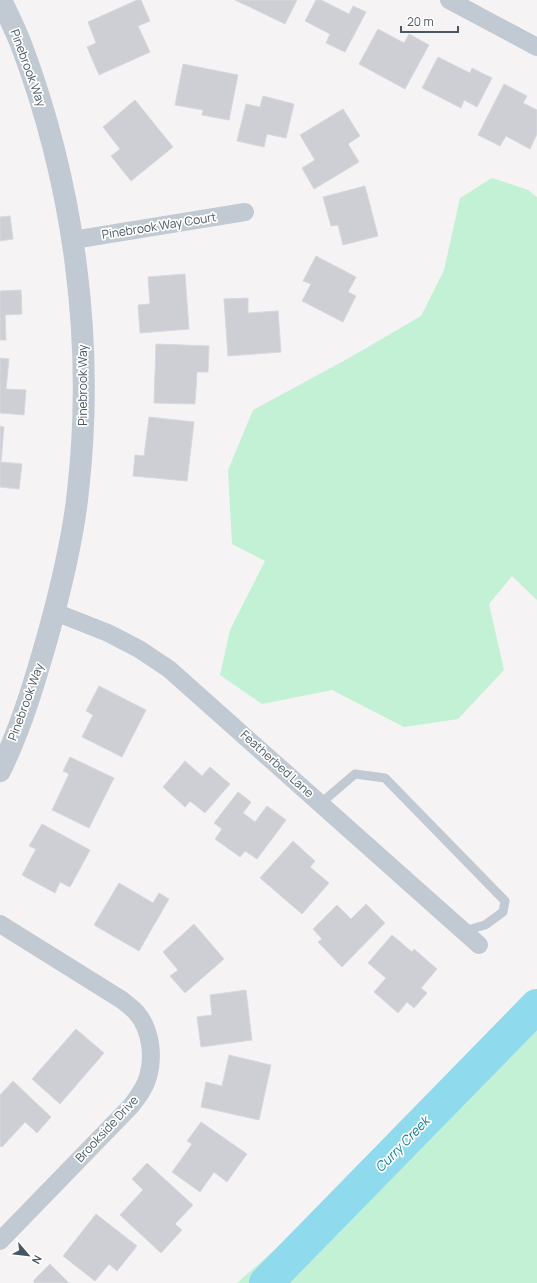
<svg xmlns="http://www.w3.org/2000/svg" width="537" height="1283" font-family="Manrope,sans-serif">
<rect width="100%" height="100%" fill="#f5f3f3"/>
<!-- green -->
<path fill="#c3f1d5" d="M492 178 528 190 537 197V600L512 576 489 604 504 670 458 719 404 727 332 690 262 704 220 675 230 630 265 561 232 544 228 470 253 410 349 358 421 316 444 270 460 198Z
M537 995V1283H237L367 1168Z"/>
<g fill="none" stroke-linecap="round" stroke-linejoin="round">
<!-- river -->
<path stroke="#90daee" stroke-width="34" d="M266 1283 537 1006"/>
</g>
<!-- building -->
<path fill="#cdcfd5" stroke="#d7d9de" d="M137 0H141L150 21 138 26 150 52 99 75 87 47 96 43 88 22Z
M235 0H297L285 24Z
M316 0H321L349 14 353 6 366 12 345 52 326 43 330 34 305 21Z
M378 29 404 43 409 34 429 45 405 89 359 64Z
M438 57 470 73 472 68 492 78 477 107 464 100 461 108 422 88Z
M183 64 238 75 229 120 202 115 203 110 175 105Z
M504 84 527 96 523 103 537 110V134L530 149 506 136 500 146 478 135Z
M263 96 294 104 286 138 267 134 264 147 237 141 246 104 260 107Z
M135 100 173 147 131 181 111 156 120 149 103 127Z
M343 109 360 136 348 144 359 162 314 189 302 168 315 160 300 135Z
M365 186 378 236 343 245 338 225 331 226 323 197Z
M10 216 13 239 0 241V217Z
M316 256 356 277 348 292 356 296 343 322 302 301 311 284 303 281Z
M185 274 189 329 140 333 138 305 150 304 148 277Z
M21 290 22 314 5 315 6 340H0V291Z
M248 298V313L278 311 281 352 228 356 224 299Z
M156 344 209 346 208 372H197L195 404 154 403Z
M0 358 9 359 6 389 26 390 24 415 0 413Z
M149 417 194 422 187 481 133 476 135 455 144 456Z
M0 426 4 427 1 462 22 464 19 489 0 487Z
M99 686 146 710 122 757 82 737 93 715 86 711Z
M70 757 114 778 89 828 52 810 69 774 63 771Z
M185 761 202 776 210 767 230 784 205 813 190 801 185 807 163 787Z
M238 792 251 802 243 813 255 822 267 806 286 820 257 859 245 851 240 857 215 839 222 829 214 823Z
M42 824 90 850 70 887 60 882 55 893 22 875 36 849 29 846Z
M293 841 315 861 310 867 329 883 302 914 260 878Z
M119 883 153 903 159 893 169 899 139 951 94 925Z
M366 904 385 923 342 967 318 942 322 939 313 929 337 905 351 919Z
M194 924 224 959 185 993 170 976 178 970 163 952Z
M392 935 412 952 414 949 437 969 421 988 427 993 414 1008 407 1002 398 1013 374 992 386 978 368 963Z
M246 990 252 1040 201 1047 197 1017 212 1015 210 995Z
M76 1029 104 1053 60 1104 32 1079Z
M229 1055 271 1065 259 1120 201 1107 206 1082 222 1086Z
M13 1081 51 1117 37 1133 25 1122 2 1147 0 1146V1095Z
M201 1122 247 1154 227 1182 214 1172 200 1192 172 1172 192 1144 187 1141Z
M147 1163 193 1205 175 1224 182 1230 161 1253 120 1215 143 1190 132 1179Z
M96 1214 137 1246 117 1271 109 1264 95 1281 63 1256Z
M50 1264 69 1283H35L33 1281Z"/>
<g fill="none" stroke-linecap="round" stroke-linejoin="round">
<!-- service -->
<path stroke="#c1cad2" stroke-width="9" d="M321 803 355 774 385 778 505 901 503 912 485 925 464 931"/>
<!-- minor -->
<path stroke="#c1cad2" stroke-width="18" d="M449 0 537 47
M73 240 245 212
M55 612 108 633 139 649 169 669 479 945
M0 924 122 1000C127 1004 132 1008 136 1012 151 1029 154 1056 148 1077 145 1088 138 1097 131 1106L0 1241"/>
<!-- tertiary -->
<path stroke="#c1cad2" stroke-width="22" d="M0 771C21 728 35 681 48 635 61 588 73 540 78 491 95 340 74 185 21 44 15 29 8 15 1 0"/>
</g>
<g text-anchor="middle" stroke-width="3.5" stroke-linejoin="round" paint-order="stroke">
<!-- street labels -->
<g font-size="12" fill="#4a5661" stroke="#fff">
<text transform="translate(28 68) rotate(70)" y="4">Pinebrook Way</text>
<text transform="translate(159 226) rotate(-9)" y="4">Pinebrook Way Court</text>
<text transform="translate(83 385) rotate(-90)" y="4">Pinebrook Way</text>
<text transform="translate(26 702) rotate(-70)" y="4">Pinebrook Way</text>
<text transform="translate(277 764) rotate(42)" y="4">Featherbed Lane</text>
<text transform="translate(107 1129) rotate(-47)" y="4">Brookside Drive</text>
</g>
<!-- water labels -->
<g font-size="13" font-style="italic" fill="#0c7c9b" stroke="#fff">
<text transform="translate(402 1144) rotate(-46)" y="5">Curry Creek</text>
</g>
</g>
<!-- north arrow -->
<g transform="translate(28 1255) rotate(118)" stroke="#ffffff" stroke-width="3" paint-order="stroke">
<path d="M0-3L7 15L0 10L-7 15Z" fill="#4a5661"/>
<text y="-6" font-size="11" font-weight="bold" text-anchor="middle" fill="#4a5661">N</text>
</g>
<!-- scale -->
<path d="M401 26v6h57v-6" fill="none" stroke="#4a5661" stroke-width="2"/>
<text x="407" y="26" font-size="12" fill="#4a5661" stroke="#ffffff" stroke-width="3" paint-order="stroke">20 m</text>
</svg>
